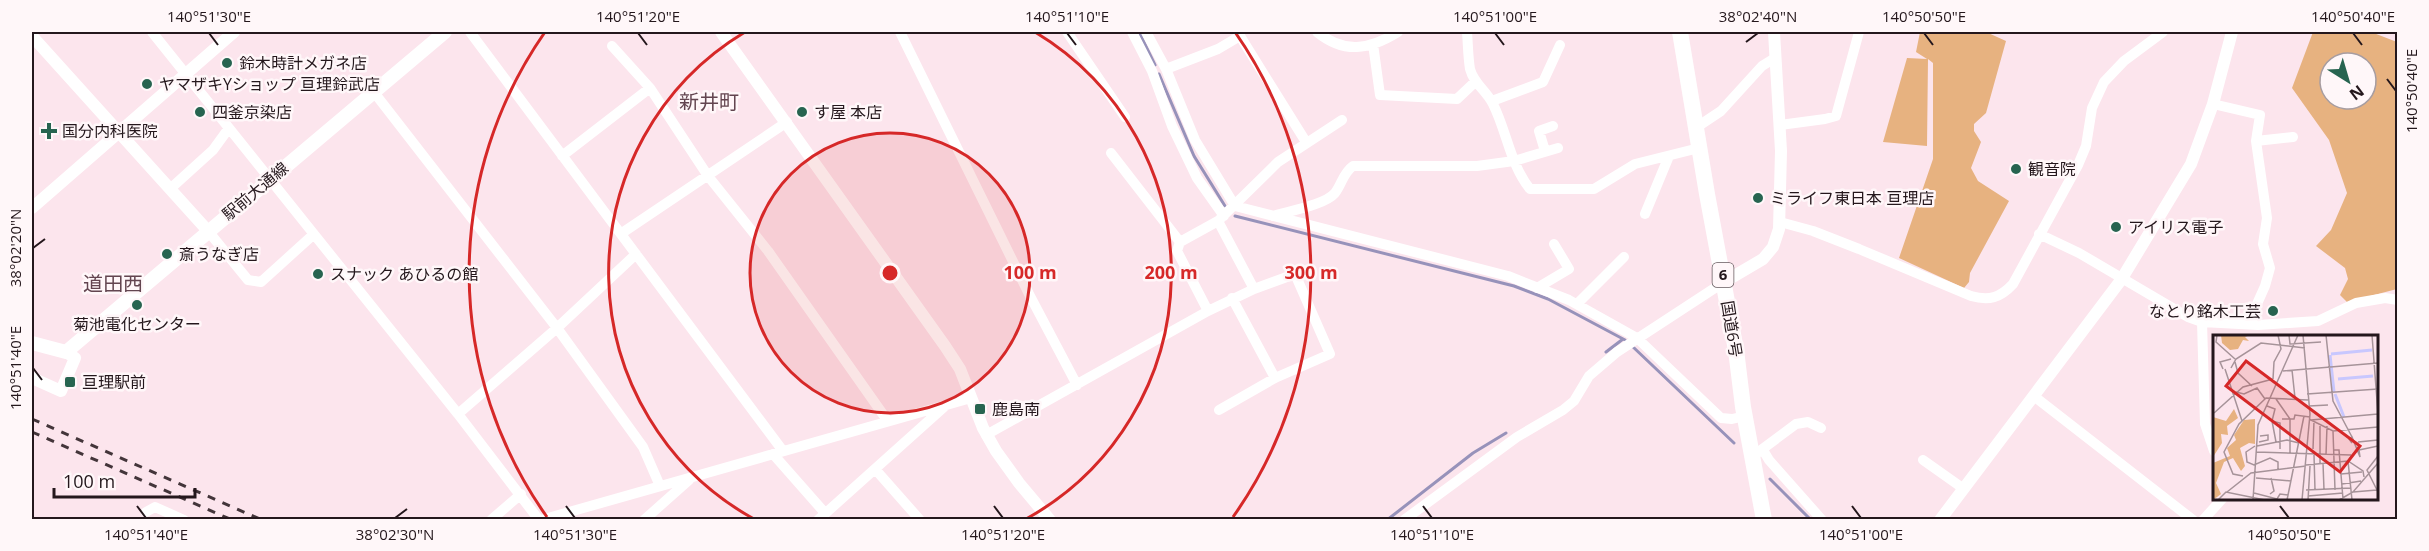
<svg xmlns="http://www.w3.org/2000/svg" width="2429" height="551" font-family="'Open Sans','Noto Sans JP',sans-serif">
<rect width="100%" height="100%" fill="#fce5ed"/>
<!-- green -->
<path fill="#e7b280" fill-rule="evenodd" d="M1920 32H1986L2006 41 1986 113 1974 124V131L1981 142 1971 168 1978 181 2009 201 1970 273 1969 282 1964 288 1899 258 1933 159V63L1928 59 1927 146 1883 142 1907 58 1927 59 1916 52Z
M2313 32H2371L2397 42V289L2347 302 2340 295 2348 279 2345 268 2316 246 2331 230 2347 193 2329 140 2292 88ZM2330 63H2366V99H2330Z"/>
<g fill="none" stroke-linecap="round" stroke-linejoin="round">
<!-- stream -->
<path stroke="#9792ba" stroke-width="3" d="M1139 32 1155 65
M1159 74 1194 156 1225 206
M1235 216 1514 286 1548 299 1625 340
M1632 346 1734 443
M1606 352 1623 339
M1770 479 1811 520
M1387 520 1473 453 1506 433"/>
<!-- minor -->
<path stroke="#fff" stroke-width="10" d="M152 32 458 414 539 520
M470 32 783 451
M900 32 1029 294 1077 385
M1067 32 1125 117
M1132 32 1152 71 1172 126 1197 178 1224 216
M1146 32 1166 69 1195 140 1235 206 1508 276 1569 300 1637 338 1721 418 1732 419 1745 416
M1317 32C1344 54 1369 50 1398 32
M1467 32C1468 44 1468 57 1470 69 1474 84 1486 90 1493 104 1507 132 1510 164 1530 189H1594L1635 164 1699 148
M1373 44 1380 95 1457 99 1475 82
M612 46 650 88 708 176 768 251 887 420
M1166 69 1218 49 1240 36 1306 142
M373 91 557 328 643 447 660 486
M1492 101 1543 82 1560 45
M2213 104 2260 115 2256 141 2267 218 2263 244 2270 268 2265 286 2248 324
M1780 125 1825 119 1836 116 1859 32
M1697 127 1721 111 1762 66 1775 58
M2256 141 2293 137
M1545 151 1539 131 1553 126
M1111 153 1180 242
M562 156 650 88
M170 189 213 150 229 128
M1645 214 1669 156
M1273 216C1289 211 1325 205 1335 193 1342 184 1343 173 1353 166H1477L1514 161 1558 148
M1218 221 1254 289 1295 274 1330 354 1275 378 1219 410
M1780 222 1813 231 1859 249 1971 296C1989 301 2000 298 2013 284L2078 165 2086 146 2092 108 2104 82 2124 61 2163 32
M208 231 248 280 261 282 314 234
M622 233 787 122
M2039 234 2079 253 2188 317 2202 322 2258 325 2318 321 2356 303 2385 298 2398 300
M1537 288 1569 269 1554 244
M1232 298 1275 378
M1577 304 1624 257
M1208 311 1254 289
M2202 322 2205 424 2214 451
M2035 397 2193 520
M458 414 557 328 636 254
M986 435 1208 311 1177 251 1180 242 1218 221 1278 162 1342 120
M1763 450 1769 460 1822 520
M1757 453 1796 424 1808 422 1821 428
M773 454 825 513
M1923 460 1964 489
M875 469 920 520
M146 512 155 507 184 520
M491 520 521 494
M541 520 971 398
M644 520 689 480
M818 520 944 407
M1404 520 1517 437 1563 410 1574 401 1589 376 1617 352 1724 282
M2203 520 2223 498"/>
<!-- tertiary -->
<path stroke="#fff" stroke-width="12" d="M721 32 945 346 960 369 983 428 996 451 1019 483 1050 520
M32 36 208 231
M32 208 234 32
M1724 282 1763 259 1773 247 1779 229 1781 151 1774 32
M32 378 61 391 75 358 66 352
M1940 520 2121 280 2191 164 2213 104 2232 32"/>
<!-- secondary -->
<path stroke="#fff" stroke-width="14" d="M32 343 66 352 445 32"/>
<!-- trunk -->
<path stroke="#fff" stroke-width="16" d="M1680 32 1707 194 1736 350 1743 407 1764 520"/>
<!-- rail -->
<path stroke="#43353a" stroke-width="3" stroke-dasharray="8 8" stroke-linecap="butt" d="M32 419 262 520
M32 432 232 520"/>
</g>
<!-- ticks -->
<path fill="none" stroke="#24171c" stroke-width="2" d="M209 33 218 45M638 33 647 45M1067 33 1076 45M1495 33 1504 45M1924 33 1933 45M2353 33 2362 45M1746 42 1758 33M2387 79 2396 91M33 248 45 239M33 368 42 380M137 506 146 518M566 506 575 518M994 506 1003 518M1423 506 1432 518M1852 506 1861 518M2280 506 2289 518M395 518 407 509"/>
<!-- distance rings -->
<circle cx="890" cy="273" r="140" fill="#d62828" fill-opacity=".12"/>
<g fill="none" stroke="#d62828" stroke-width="3">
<circle cx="890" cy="273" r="140"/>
<path d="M754 519A281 281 0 0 1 745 32M1035 32A281 281 0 0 1 1026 519"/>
<path d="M547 517A421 421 0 0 1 545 32M1235 32A421 421 0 0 1 1233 517"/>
</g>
<!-- markers -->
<g fill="#276450" stroke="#fff7f9" stroke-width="2">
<circle cx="227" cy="63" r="6"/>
<circle cx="147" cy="84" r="6"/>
<circle cx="200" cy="112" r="6"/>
<circle cx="802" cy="112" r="6"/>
<path d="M46 122h6v6h6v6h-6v6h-6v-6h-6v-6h6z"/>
<circle cx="2016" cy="169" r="6"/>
<circle cx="1758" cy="198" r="6"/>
<circle cx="2116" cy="227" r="6"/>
<circle cx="167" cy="254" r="6"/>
<circle cx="318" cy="274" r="6"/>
<circle cx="137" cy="305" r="6"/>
<circle cx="2273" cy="311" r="6"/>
<rect x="64" y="376" width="12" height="12" rx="3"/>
<rect x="974" y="403" width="12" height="12" rx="3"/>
</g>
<g text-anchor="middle" stroke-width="5" stroke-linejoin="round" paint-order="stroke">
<!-- shield labels -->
<rect fill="#fff7f9" stroke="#665a5e" stroke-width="1.5" x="1712.5" y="263" width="21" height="24" rx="4.5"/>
<g font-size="15" font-weight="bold" fill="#24171c">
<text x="1723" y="280">6</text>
</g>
<!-- poi labels -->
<g font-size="16" fill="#24171c" stroke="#fff7f9" text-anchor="start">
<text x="239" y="69">鈴木時計メガネ店</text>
<text x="159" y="90">ヤマザキYショップ 亘理鈴武店</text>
<text x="212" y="118">四釜京染店</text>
<text x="814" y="118">す屋 本店</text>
<text x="62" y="137">国分内科医院</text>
<text x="2028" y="175">観音院</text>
<text x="1770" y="204">ミライフ東日本 亘理店</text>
<text x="2128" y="233">アイリス電子</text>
<text x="179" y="260">斎うなぎ店</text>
<text x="330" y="280">スナック あひるの館</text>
<text x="2261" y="317" text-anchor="end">なとり銘木工芸</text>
<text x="137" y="330" text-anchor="middle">菊池電化センター</text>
<text x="82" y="388">亘理駅前</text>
<text x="992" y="415">鹿島南</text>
</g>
<!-- street labels -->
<g font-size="16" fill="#24171c" stroke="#fff7f9">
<text transform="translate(255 191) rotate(-40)" y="6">駅前大通線</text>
<text transform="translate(1732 329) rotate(81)" y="6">国道6号</text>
</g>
<!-- quarter labels -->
<g font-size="20" fill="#634550" stroke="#fff7f9">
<text x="709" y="109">新井町</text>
<text x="113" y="291">道田西</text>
</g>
</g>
<!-- overview -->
<g transform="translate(2213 335)">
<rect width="165" height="165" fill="#fce5ed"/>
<path d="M8 0H37L32 2 36 6 30 5 25 14 17 15 9 8ZM21 74 25 83 14 91 15 100 8 99 9 108 0 122V82L13 86ZM42 84V109L36 108 27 113 32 131 28 136 20 123 11 127 3 148 8 159 0 165V128L17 121 14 113 23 105 21 100 31 85Z" fill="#e7b280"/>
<path fill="none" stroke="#c8c7fe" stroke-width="3" d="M118 19 159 15M117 20 121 57M125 44 160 41M122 59 131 82"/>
<path fill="none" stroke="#a69399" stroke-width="1.5" d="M4 0 3 7 22 24M76 0 77 9 108 7M113 0 120 66 139 102M159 0 165 79M22 27 25 38 39 51M18 33 23 24 48 8 92 13M10 34 7 27 18 24M12 34 29 86M79 35 82 63M70 36 165 28M60 44 61 27 68 14 65 0M23 57 31 59 44 53 52 64M94 59 165 54M63 64 77 84V118M54 71 62 74 59 86 63 107M96 71 115 70M1 78 30 52 60 44M69 84H81L82 80 97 82M96 84 120 96 165 92M98 85 165 79M59 86 67 88V114M120 96 122 155M46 107 55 105V100L47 101M145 107 165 105M139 108 136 104 139 102 147 122 146 115M42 111 33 117 34 127 41 130 57 123 65 127V134M44 111 74 105 86 108M100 114 101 86M121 115H126L130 164M146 115 165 111M43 117 138 120M101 120 102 155M113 120 114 91M165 121 154 135 165 157M107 128V89M110 128 111 155M93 130 135 126 150 136 151 142M128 139 149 137M30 141 20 139 11 117 26 89 53 63 95 65M43 143 78 146M129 149 148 146M93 155 138 153M14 157 38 138 93 131M140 157 164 155M41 158 64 164 67 159 75 160M57 159 61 156 58 143M95 161 130 158M5 165 13 157 52 165M40 165 45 90 85 0M74 165 91 81M89 165 97 79 90 0M95 165 97 131M126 165 140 157 165 128M139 165 135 126 140 119"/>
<path fill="#d62828" fill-opacity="0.15" stroke="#d62828" stroke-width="3" d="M33 26 147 111 127 137 13 51Z"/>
<rect width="165" height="165" fill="none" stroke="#24171c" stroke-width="3"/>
</g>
<circle cx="890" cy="273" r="9" fill="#d62828" stroke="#fff7f9" stroke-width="3"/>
<g font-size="18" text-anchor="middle" font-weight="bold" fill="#d62828" stroke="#fff7f9" stroke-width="5" stroke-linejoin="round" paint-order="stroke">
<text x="1030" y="279">100 m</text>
<text x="1171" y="279">200 m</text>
<text x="1311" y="279">300 m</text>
</g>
<!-- border -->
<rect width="2429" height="551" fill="none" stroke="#fff7f9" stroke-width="66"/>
<!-- north arrow -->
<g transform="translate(2348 81) rotate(143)"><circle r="28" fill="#fff7f9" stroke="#a79da1" stroke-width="1.5"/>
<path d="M0-4.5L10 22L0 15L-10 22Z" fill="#276450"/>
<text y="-9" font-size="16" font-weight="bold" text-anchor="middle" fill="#24171c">N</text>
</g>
<!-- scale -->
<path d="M54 488v9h141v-9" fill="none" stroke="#24171c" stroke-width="3"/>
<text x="63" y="488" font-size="18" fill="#24171c" stroke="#fff7f9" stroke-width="4.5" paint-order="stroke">100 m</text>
<rect x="33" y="33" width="2363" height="485" fill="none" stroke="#24171c" stroke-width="2"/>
<g font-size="15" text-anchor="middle" fill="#24171c">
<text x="209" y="22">140°51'30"E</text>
<text x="638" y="22">140°51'20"E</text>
<text x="1067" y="22">140°51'10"E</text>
<text x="1495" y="22">140°51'00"E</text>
<text x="1758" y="22">38°02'40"N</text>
<text x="1924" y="22">140°50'50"E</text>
<text x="2353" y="22">140°50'40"E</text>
<text transform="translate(2412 91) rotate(-90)" y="5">140°50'40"E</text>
<text transform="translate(16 248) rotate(-90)" y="5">38°02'20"N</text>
<text transform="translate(16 368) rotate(-90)" y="5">140°51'40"E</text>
<text x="146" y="540">140°51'40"E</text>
<text x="395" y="540">38°02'30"N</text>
<text x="575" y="540">140°51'30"E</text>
<text x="1003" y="540">140°51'20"E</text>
<text x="1432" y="540">140°51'10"E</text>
<text x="1861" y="540">140°51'00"E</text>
<text x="2289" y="540">140°50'50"E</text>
</g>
</svg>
